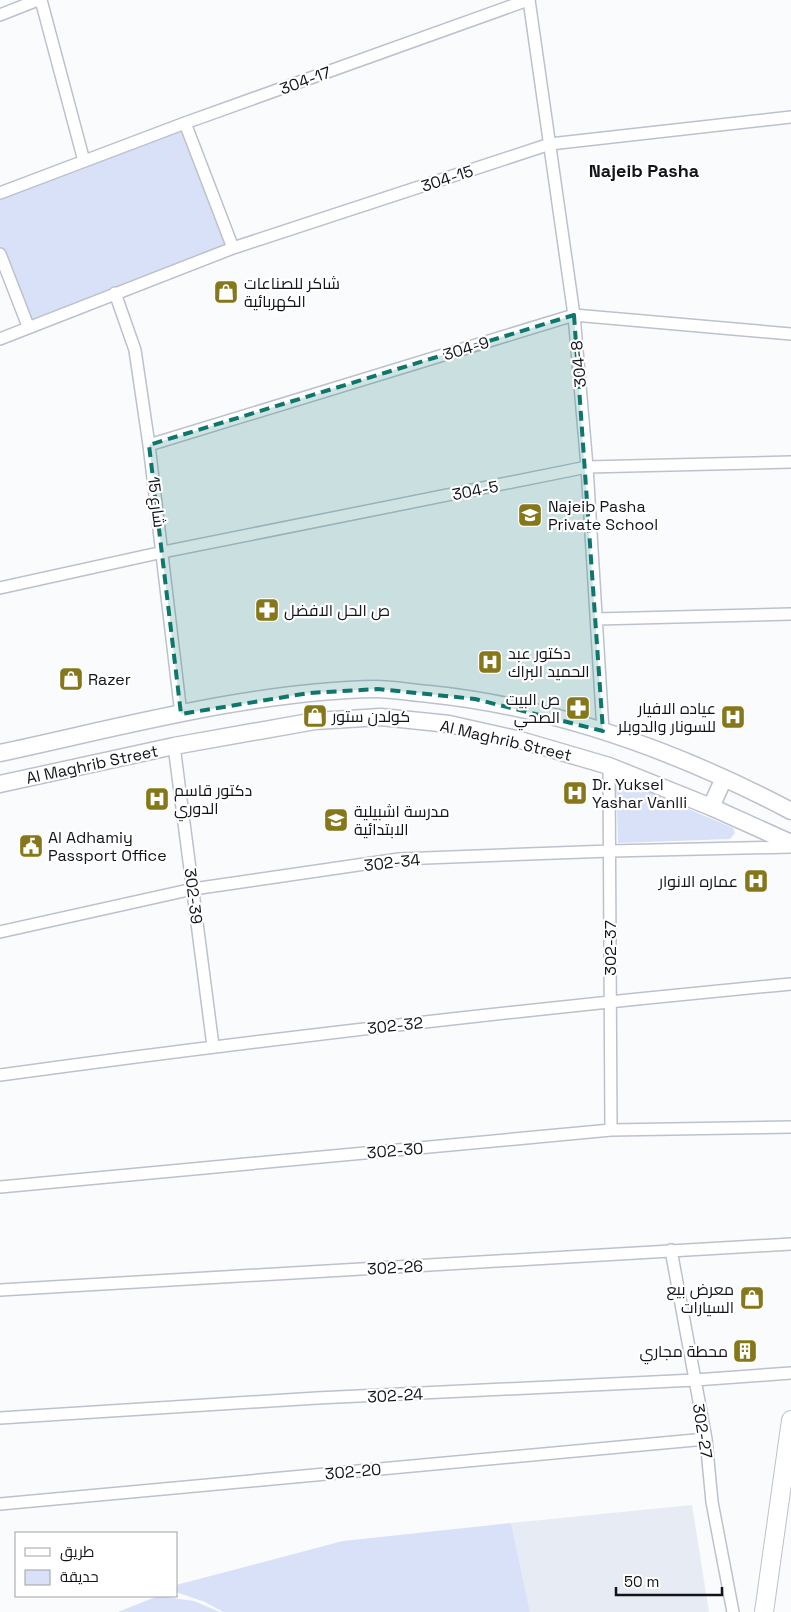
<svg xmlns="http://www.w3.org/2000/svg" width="791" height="1612" font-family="'Space Grotesk',Cairo,sans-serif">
<rect width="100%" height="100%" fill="#f9fbfd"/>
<!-- built -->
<path fill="#e7ebf3" d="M692 1505 709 1612H530L511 1523Z"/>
<!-- green -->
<path fill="#d8e1f7" d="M185 123 233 248 28 326 0 254V193Z
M616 778 733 828 735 833 730 839 618 843Z
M511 1523 530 1612H223L205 1602 176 1592V1585L343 1541Z
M158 1596 194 1601 220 1612H118Z"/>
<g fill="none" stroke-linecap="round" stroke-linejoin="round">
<defs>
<path id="street" d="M41 0 84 161
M529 0 574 315 587 467 603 731
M0 15 38 0
M185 123 233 248
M0 193 185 123 528 0
M0 254 28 326
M115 293 135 350 149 445 181 714
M0 339 233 248 550 144 791 117
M149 445 574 315 791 334
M0 588 163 552 587 467 791 462
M597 619 791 614
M174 746 213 1046
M609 766 611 1130
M0 932 193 889 399 859 610 851 791 847
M0 1075C263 1039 527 1009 791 984
M0 1187 611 1130 791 1127
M671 1250 706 1439 712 1502 733 1612
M0 1290 791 1244
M0 1418 317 1398 695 1380 791 1373
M0 1504 706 1439"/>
<path id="secondary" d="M0 753C121 727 252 691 376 689 394 689 412 693 429 694 556 707 679 752 791 811
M0 784 174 746 315 721 381 717 449 724 520 740 609 766 711 807 791 843
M711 807 724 778"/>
<path id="primary" d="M764 1612 791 1420"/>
</defs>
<!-- street casing -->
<use href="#street" stroke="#bcc1ce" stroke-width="14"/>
<!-- secondary casing -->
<use href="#secondary" stroke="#bcc1ce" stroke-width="19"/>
<!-- primary casing -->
<use href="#primary" stroke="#bcc1ce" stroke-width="20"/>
<!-- street -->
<use href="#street" stroke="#fff" stroke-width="11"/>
<!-- secondary -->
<use href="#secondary" stroke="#fff" stroke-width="16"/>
<!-- primary -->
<use href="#primary" stroke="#fff" stroke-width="18"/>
</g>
<!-- marked area -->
<path fill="#0f766e" fill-opacity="0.2" stroke="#0f766e" stroke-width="4" stroke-dasharray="10 6" stroke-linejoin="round" d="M574 315 603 731 475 699 378 689 309 693 181 714 149 445Z"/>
<!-- icons -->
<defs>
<symbol id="shop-square" viewBox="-11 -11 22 22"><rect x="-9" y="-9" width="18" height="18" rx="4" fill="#85771a" stroke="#fff"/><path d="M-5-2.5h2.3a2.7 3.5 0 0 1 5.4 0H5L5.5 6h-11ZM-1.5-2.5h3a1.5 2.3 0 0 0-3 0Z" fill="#fff"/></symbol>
<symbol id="school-square" viewBox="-11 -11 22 22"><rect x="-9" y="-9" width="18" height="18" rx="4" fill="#85771a" stroke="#fff"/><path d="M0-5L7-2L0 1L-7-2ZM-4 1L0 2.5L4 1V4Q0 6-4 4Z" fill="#fff"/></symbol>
<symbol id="pharmacy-square" viewBox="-11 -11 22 22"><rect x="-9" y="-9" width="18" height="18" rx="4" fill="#85771a" stroke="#fff"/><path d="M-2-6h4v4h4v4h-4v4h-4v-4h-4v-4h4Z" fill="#fff"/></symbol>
<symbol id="hospital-square" viewBox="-11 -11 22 22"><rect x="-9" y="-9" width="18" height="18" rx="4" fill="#85771a" stroke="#fff"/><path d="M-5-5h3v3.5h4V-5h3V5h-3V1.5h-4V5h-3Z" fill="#fff"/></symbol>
<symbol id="civic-square" viewBox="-11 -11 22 22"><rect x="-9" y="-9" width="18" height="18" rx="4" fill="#85771a" stroke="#fff"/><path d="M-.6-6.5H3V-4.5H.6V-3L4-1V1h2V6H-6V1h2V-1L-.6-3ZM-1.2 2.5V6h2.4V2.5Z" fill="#fff"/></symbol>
<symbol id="building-square" viewBox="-11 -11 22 22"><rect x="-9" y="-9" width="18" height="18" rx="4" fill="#85771a" stroke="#fff"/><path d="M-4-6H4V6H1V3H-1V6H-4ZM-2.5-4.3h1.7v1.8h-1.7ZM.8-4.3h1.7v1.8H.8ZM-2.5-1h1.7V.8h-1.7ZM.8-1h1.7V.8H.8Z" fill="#fff"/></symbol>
</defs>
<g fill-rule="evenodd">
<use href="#shop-square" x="212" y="278" width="28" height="28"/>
<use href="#school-square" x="516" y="501" width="28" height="28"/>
<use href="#pharmacy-square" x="253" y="596" width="28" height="28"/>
<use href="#hospital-square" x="476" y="648" width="28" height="28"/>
<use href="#shop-square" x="57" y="665" width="28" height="28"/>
<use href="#pharmacy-square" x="564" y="694" width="28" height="28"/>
<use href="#shop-square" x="301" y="702" width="28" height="28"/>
<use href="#hospital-square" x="719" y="703" width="28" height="28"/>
<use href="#hospital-square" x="561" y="779" width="28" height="28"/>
<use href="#hospital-square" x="143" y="785" width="28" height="28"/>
<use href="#school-square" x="322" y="806" width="28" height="28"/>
<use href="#civic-square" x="17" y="832" width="28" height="28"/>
<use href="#hospital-square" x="742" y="867" width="28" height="28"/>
<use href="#shop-square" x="738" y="1284" width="28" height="28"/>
<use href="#building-square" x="731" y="1337" width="28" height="28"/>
</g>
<g text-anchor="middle" stroke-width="4.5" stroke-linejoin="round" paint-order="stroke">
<!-- street labels -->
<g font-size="16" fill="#121419" stroke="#fff">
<text transform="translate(305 80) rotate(-20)" y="6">304-17</text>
<text transform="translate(447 178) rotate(-18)" y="6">304-15</text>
<text transform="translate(466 348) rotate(-17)" y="6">304-9</text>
<text transform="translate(578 364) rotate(-95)" y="6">304-8</text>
<text transform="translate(475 490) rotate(-11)" y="6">304-5</text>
<text transform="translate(157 502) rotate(83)" y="6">شارع 15</text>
<text transform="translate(506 740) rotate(13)" y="6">Al Maghrib Street</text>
<text transform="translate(92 764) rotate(-12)" y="6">Al Maghrib Street</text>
<text transform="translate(392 862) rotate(-6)" y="6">302-34</text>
<text transform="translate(194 896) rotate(83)" y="6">302-39</text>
<text transform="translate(610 948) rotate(-90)" y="6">302-37</text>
<text transform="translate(395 1025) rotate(-6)" y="6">302-32</text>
<text transform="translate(395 1150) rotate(-5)" y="6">302-30</text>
<text transform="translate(395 1267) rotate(-3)" y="6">302-26</text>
<text transform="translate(395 1395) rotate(-3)" y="6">302-24</text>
<text transform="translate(703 1431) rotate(81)" y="6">302-27</text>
<text transform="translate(353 1471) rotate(-5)" y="6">302-20</text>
</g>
<!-- poi labels -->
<g font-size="16" fill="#121419" stroke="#fff" text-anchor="start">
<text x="244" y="289">شاكر للصناعات<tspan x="244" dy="18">الكهربائية</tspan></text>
<text x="548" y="512">Najeib Pasha<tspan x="548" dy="18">Private School</tspan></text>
<text x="284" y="616">ص الحل الافضل</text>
<text x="508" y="659">دكتور عبد<tspan x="508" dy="18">الحميد البراك</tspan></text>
<text x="88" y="685">Razer</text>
<text x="560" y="705" text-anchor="end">ص البيت<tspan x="560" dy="18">الصحي</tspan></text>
<text x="716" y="714" text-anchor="end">عياده الافيار<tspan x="716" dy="18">للسونار والدوبلر</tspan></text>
<text x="332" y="722">كولدن ستور</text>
<text x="592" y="790">Dr. Yuksel<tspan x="592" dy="18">Yashar Vanlli</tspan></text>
<text x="174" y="796">دكتور قاسم<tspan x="174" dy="18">الدوري</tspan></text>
<text x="354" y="817">مدرسة اشبيلية<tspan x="354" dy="18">الابتدائية</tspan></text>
<text x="48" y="843">Al Adhamiy<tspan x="48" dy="18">Passport Office</tspan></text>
<text x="738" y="887" text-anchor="end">عماره الانوار</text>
<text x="734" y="1295" text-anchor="end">معرض بيع<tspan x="734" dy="18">السيارات</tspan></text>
<text x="728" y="1357" text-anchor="end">محطة مجاري</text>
</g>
<!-- neighbourhood labels -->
<g font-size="18" font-weight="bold" fill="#121419" stroke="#fff">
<text x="644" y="177">Najeib Pasha</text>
</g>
</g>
<!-- legend -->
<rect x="15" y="1532" width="162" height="65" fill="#ffffff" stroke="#a0a1a3"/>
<rect x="25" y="1548" width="25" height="8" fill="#ffffff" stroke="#a0a1a3"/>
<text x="60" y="1557" font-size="15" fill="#121419">طريق</text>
<rect x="25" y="1570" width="25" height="15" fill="#d8e1f7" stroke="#a0a1a3"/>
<text x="60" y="1582" font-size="15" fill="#121419">حديقة</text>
<!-- scale -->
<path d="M616 1587v8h106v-8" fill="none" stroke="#121419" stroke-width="2.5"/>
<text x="624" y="1587" font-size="15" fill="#121419" stroke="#ffffff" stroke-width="4" paint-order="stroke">50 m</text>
</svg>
